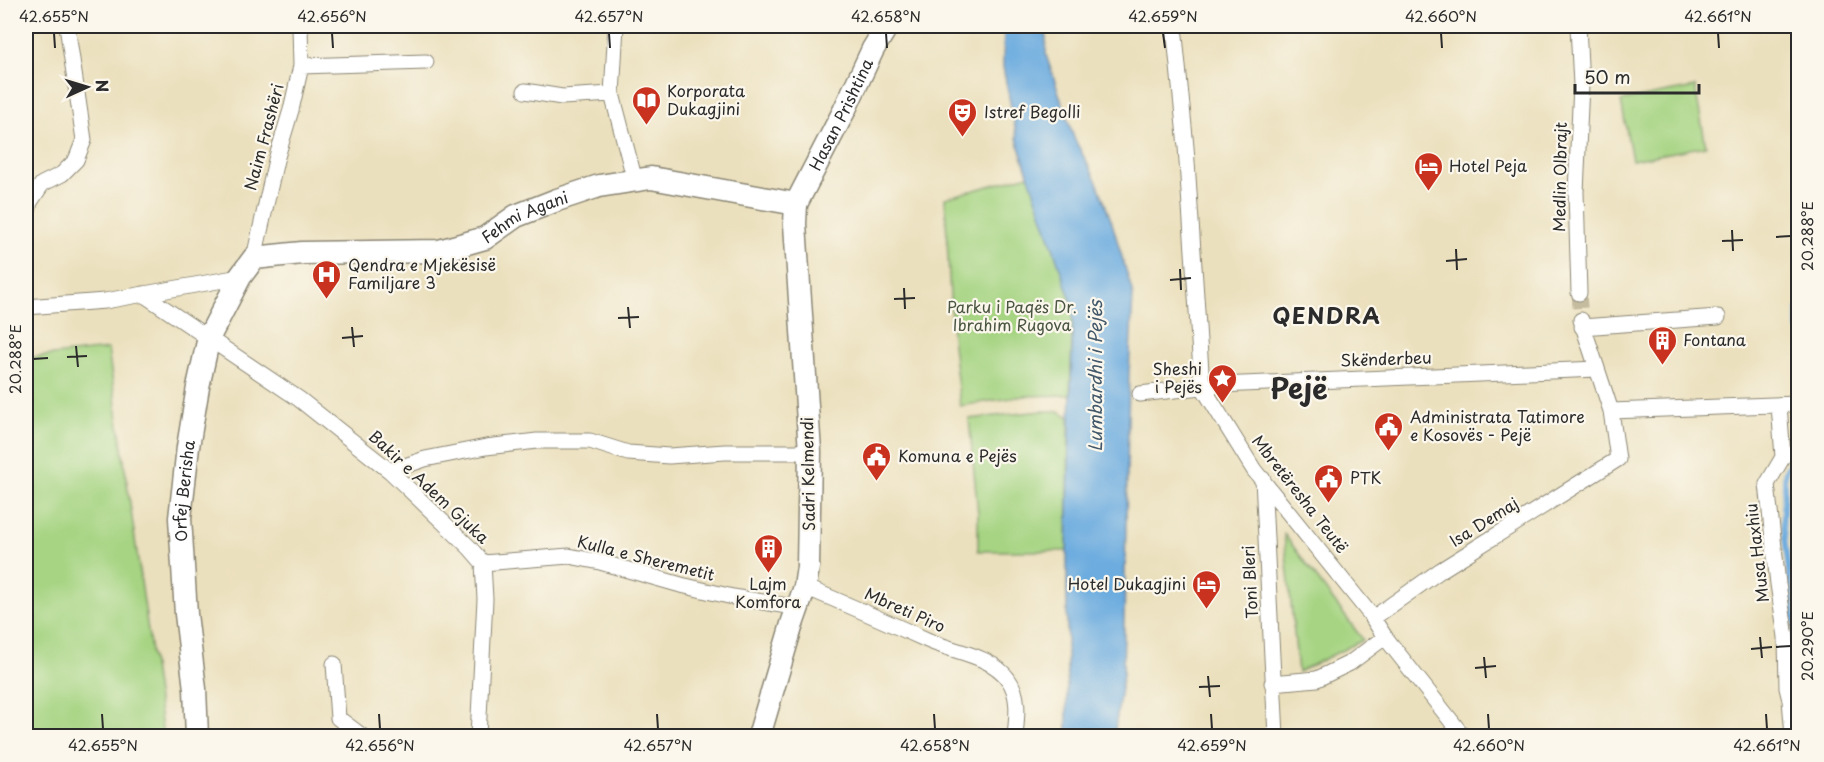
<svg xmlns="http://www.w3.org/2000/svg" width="1824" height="762" font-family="'Playpen Sans',sans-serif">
<rect width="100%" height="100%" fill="#fbf7ec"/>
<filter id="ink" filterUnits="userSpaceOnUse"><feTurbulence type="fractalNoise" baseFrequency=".0167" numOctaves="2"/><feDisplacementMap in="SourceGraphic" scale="12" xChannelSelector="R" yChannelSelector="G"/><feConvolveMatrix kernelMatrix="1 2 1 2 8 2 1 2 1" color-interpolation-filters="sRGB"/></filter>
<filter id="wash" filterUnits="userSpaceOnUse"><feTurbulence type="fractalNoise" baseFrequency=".008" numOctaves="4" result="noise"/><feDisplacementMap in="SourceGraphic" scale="24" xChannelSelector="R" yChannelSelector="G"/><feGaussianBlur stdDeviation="1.35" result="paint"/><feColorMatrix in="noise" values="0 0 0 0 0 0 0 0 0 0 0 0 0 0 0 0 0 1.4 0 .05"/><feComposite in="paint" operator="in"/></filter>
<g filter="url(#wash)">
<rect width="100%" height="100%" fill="#ebe0bd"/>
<!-- green -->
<path fill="#a6d482" stroke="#688056" stroke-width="1.5" d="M1695 87 1706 146 1632 160 1621 101Z
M1029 175 1073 306 1070 395 1024 396 960 406 952 336 945 198Z
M108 349 163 736H26V358Z
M1042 411H1059L1069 417 1067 551H978V514L969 419Z
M1284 534 1363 640 1298 672Z"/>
<!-- water -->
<path fill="#6cacdf" stroke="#4c6c85" stroke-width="1.5" d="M1004 26H1046V55L1074 138 1098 184 1112 223 1133 294 1129 374 1123 674 1114 736H1067V551L1073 307 1019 147 1003 67Z"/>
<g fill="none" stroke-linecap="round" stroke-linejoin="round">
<!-- stream -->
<path stroke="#6cacdf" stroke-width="5" d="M1798 309V329
M1798 404 1796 417 1797 447 1785 472 1783 523 1798 657"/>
</g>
</g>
<g filter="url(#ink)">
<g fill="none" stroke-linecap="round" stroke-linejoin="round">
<!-- street-tunnel -->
<path stroke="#c5bca0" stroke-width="15" stroke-dasharray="15 8" stroke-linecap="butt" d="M1579 293 1581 320"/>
<defs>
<path id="street" d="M616 26 612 94 635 181
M1174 26 1186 147 1202 386 1254 470 1370 614 1385 637 1463 736
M1578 26 1581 85 1576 192 1579 293
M301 66 426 62
M525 91 562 97 612 94
M26 219 30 202 42 184 62 174 76 160 84 140 67 26
M254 258 276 160 291 110 301 66 300 26
M143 294 299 399 390 471 470 548 483 563 485 599 478 736
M26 307 105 301 240 277
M1582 327 1718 317
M1140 394 1219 385 1597 369
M1779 405 1783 457 1767 484 1778 584 1786 637 1787 688 1790 700 1793 736
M1611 411 1798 404
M390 471 425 459 486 447 537 441H590L628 453 669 456 725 452H810
M1263 479 1276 736
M483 563 569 556 600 562 681 585 733 597 799 608
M805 587C846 604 887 622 927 640 953 652 991 655 1008 679 1020 695 1017 717 1015 736
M1373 618 1441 570 1618 459 1611 411 1581 320
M334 664 338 718 362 736
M1272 683 1317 679 1350 663 1385 637"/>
<g id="secondary">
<path id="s1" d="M197 736 195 689 186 614 180 518 188 447 198 387 209 337 240 277 254 258 302 253 439 251 485 238 516 216 557 200 599 186 651 178 796 204"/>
<path id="s2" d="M759 736 792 624 805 587 808 567 810 452 795 224 796 204 844 111 873 49 887 26"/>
</g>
</defs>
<!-- street casing -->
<use href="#street" stroke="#8b8674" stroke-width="17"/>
<!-- secondary casing -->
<use href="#secondary" stroke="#8b8674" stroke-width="25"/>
<!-- street -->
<use href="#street" stroke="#fff" stroke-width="15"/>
<!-- secondary -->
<use href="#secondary" stroke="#fff" stroke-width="22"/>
</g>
</g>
<!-- ticks -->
<path fill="none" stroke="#2b2b2b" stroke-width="2" d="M54 33 55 48M332 33 333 48M609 33 610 48M886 33 887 48M1163 33 1165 48M1441 33 1442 48M1718 33 1719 48M1732 230 1733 251M1776 237 1791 236M1722 241 1743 240M1456 249 1457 270M1446 261 1467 259M1180 269 1181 290M1170 280 1191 278M904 288 905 309M894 299 915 298M628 307 630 328M618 318 639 317M352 327 354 347M342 338 363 336M76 346 78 367M67 357 87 356M33 359 48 358M1760 637 1762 658M1776 647 1791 646M1751 649 1772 647M1484 657 1486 678M1475 668 1496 666M1208 676 1210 697M1199 687 1220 686M102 714 103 729M379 714 380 729M657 714 658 729M934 714 935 729M1211 714 1212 729M1488 714 1489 729M1766 714 1767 729"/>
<!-- icons -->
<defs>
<symbol id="library-pin" viewBox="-11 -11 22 30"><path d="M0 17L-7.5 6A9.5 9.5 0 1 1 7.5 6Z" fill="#c8321e" stroke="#fbf7ec"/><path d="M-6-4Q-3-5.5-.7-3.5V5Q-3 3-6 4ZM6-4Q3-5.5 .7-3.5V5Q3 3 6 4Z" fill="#fff"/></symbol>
<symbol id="theatre-pin" viewBox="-11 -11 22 30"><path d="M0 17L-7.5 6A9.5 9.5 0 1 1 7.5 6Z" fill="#c8321e" stroke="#fbf7ec"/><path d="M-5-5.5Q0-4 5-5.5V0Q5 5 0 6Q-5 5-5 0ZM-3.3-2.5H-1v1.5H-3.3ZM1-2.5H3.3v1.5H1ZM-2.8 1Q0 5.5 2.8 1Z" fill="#fff"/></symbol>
<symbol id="hotel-pin" viewBox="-11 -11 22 30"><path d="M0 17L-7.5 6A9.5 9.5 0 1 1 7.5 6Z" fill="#c8321e" stroke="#fbf7ec"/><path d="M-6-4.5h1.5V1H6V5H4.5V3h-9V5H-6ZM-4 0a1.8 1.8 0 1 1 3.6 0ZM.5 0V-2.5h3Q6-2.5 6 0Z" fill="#fff"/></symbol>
<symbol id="hospital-pin" viewBox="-11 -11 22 30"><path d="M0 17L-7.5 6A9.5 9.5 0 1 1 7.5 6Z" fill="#c8321e" stroke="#fbf7ec"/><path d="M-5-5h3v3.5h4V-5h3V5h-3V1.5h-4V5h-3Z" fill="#fff"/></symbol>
<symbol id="building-pin" viewBox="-11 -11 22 30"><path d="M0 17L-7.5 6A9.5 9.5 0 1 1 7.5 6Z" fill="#c8321e" stroke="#fbf7ec"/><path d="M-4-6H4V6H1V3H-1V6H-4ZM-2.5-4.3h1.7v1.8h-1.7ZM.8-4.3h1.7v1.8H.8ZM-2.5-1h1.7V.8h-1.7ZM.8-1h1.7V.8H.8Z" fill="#fff"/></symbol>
<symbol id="sight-pin" viewBox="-11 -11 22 30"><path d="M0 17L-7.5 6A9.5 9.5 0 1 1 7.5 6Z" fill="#c8321e" stroke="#fbf7ec"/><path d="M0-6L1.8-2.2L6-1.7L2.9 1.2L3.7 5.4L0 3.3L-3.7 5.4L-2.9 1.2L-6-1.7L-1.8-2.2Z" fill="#fff"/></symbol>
<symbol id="civic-pin" viewBox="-11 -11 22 30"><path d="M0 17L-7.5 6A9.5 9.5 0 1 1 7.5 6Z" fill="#c8321e" stroke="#fbf7ec"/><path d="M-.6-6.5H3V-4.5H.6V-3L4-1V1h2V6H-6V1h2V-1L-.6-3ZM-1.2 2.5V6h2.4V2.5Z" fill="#fff"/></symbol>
</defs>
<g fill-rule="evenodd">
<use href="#library-pin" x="630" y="84" width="33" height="45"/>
<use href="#theatre-pin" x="946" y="96" width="33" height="45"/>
<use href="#hotel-pin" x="1412" y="150" width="33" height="45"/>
<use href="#hospital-pin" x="310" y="258" width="33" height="45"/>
<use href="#building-pin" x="1646" y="324" width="33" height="45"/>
<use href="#sight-pin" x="1206" y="362" width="33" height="45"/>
<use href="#civic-pin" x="1372" y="410" width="33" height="45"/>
<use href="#civic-pin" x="860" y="440" width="33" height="45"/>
<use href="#civic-pin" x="1312" y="462" width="33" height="45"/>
<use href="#building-pin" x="752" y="532" width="33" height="45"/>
<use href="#hotel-pin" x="1190" y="568" width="33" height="45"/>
</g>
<g text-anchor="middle" stroke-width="4.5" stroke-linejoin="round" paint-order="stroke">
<!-- poi labels -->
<g font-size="16" fill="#2b2b2b" stroke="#fbf7ec" text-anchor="start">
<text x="667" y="97">Korporata<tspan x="667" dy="18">Dukagjini</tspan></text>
<text x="984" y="118">Istref Begolli</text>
<text x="1449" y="172">Hotel Peja</text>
<text x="348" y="271">Qendra e Mjekësisë<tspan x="348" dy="18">Familjare 3</tspan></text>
<text x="1683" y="346">Fontana</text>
<text x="1202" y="375" text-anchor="end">Sheshi<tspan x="1202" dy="18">i Pejës</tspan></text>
<text x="1410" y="423">Administrata Tatimore<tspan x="1410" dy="18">e Kosovës - Pejë</tspan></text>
<text x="898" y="462">Komuna e Pejës</text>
<text x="1350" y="484">PTK</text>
<text x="768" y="590" text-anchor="middle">Lajm<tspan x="768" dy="18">Komfora</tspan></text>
<text x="1186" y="590" text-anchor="end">Hotel Dukagjini</text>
</g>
<!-- street labels -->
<g font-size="16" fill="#2b2b2b" stroke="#fbf7ec">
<text dy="6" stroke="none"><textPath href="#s2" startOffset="640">Hasan Prishtina</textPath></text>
<text transform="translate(264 137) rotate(-75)" y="6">Naim Frashëri</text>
<text transform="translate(1560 177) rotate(-89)" y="6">Medlin Olbrajt</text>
<text dy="6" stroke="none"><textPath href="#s1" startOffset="772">Fehmi Agani</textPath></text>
<text transform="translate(1386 359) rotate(-2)" y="6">Skënderbeu</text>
<text transform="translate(808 474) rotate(-91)" y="6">Sadri Kelmendi</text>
<text transform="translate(429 487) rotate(43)" y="6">Bakir e Adem Gjuka</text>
<text dy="6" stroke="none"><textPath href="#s1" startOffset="246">Orfej Berisha</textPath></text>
<text transform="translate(1300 494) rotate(52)" y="6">Mbretëresha Teutë</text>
<text transform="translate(1484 522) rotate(-32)" y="6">Isa Demaj</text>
<text transform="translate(1757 553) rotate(-97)" y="6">Musa Haxhiu</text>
<text transform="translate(646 558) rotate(14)" y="6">Kulla e Sheremetit</text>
<text transform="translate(1250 582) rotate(-93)" y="6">Toni Bleri</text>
<text transform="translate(905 610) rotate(24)" y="6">Mbreti Piro</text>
</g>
<!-- park labels -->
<g font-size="16" fill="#4a5541" stroke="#fbf7ec">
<text x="1012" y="313">Parku i Paqës Dr.<tspan x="1012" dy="18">Ibrahim Rugova</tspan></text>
</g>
<!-- water labels -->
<g font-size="18" font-style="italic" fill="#42586a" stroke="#fbf7ec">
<text transform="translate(1096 376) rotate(-90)" y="6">Lumbardhi i Pejës</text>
</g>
<!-- district labels -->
<g font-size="22" font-weight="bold" letter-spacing="1.5" fill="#2b2b2b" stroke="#fbf7ec">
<text x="1327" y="324">QENDRA</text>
</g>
<!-- town labels -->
<g font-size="28" font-weight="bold" fill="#2b2b2b" stroke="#fbf7ec">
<text x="1299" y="399">Pejë</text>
</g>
</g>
<!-- margin -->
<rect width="1824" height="762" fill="none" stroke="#fbf7ec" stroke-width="66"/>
<!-- north arrow -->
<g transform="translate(87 87) rotate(86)" stroke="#fbf7ec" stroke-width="4.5" paint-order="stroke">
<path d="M0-4.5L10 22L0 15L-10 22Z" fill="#2b2b2b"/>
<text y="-9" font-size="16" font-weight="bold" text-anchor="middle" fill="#2b2b2b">N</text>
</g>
<!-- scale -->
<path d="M1575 84v9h124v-9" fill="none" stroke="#2b2b2b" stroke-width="3"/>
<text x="1584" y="84" font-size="18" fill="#2b2b2b" stroke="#fbf7ec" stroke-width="4.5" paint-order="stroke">50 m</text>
<rect x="33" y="33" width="1758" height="696" fill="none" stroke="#2b2b2b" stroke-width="2"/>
<g font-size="15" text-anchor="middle" fill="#2b2b2b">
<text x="54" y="22">42.655°N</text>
<text x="332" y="22">42.656°N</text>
<text x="609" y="22">42.657°N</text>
<text x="886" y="22">42.658°N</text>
<text x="1163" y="22">42.659°N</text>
<text x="1441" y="22">42.660°N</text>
<text x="1718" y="22">42.661°N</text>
<text transform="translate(1808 236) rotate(-90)" y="5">20.288°E</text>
<text transform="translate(16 359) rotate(-90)" y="5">20.288°E</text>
<text transform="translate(1808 646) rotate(-90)" y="5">20.290°E</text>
<text x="103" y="751">42.655°N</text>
<text x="380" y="751">42.656°N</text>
<text x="658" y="751">42.657°N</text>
<text x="935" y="751">42.658°N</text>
<text x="1212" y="751">42.659°N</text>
<text x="1489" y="751">42.660°N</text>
<text x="1767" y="751">42.661°N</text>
</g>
</svg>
